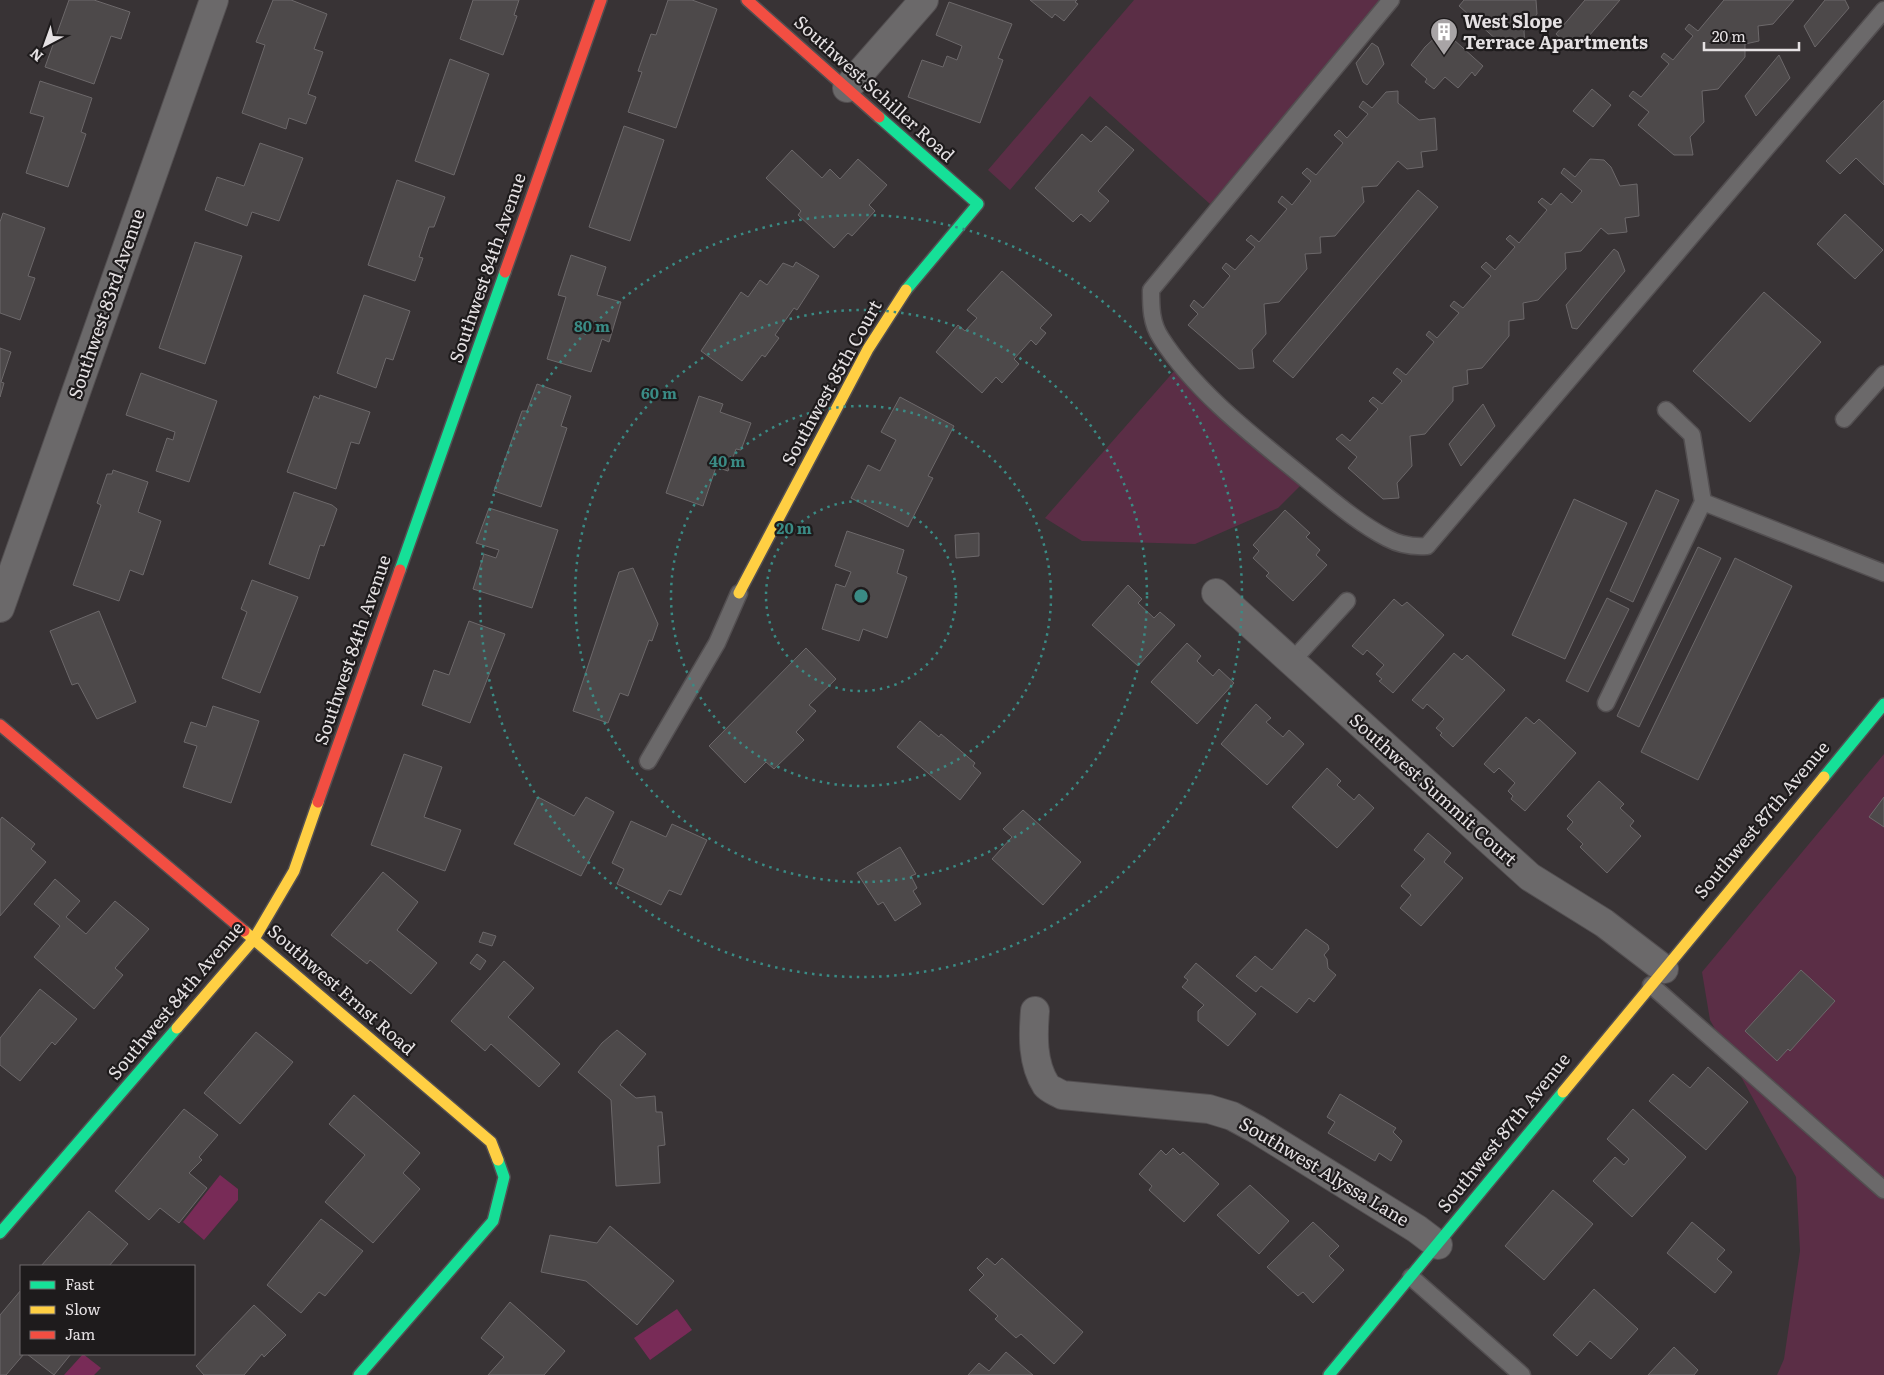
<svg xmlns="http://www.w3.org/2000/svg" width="1884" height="1375" font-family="Literata,serif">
<rect width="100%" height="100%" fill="#383335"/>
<!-- green -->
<path fill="#5b2e46" d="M1134 0H1383L1210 204 1090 96 1010 190 988 170Z
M1183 361 1309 477 1278 508 1195 544 1082 541 1045 518Z
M1884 754V1375H1777L1784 1359 1800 1251 1796 1177 1710 1020 1702 972Z"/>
<!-- water -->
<path fill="#782b57" d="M220 1175 238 1189V1200L204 1240 183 1222Z
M677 1309 692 1330 650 1360 634 1338Z
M83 1354 101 1368 94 1375H64Z"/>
<!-- building -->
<path fill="#4d494a" stroke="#6c686a" d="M69 0H94L130 12 121 39 111 36 94 84 45 67Z
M273 0H291L327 14 314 49 323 52 308 94 316 97 306 124 289 118 286 129 242 113 265 45 256 42Z
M473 0H519L514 15 517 16 503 55 460 39Z
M668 0H692L717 9 676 128 628 112 642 72 638 71 651 34 656 35Z
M1030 0H1077L1075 2 1078 4 1064 21 1055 14 1052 18Z
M1464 0H1536L1537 14 1524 31 1525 49 1508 50 1459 6Z
M1585 0H1620L1576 51 1556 34Z
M1724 0H1794L1773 24 1758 26 1759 41 1745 44V57L1718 89 1702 91 1704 122 1690 137 1693 155H1674L1638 125 1649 112 1629 96 1633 91 1641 97 1669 64 1661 57 1664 53 1673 60 1693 36 1685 29 1689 24 1698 31Z
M1825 0H1845L1849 8 1815 47 1804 26Z
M949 2 1012 24 998 58 1003 60 980 123 908 97 922 60 943 67 947 56 957 60 962 46 936 35Z
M1443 30 1483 66 1475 76 1472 72 1458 88 1445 77 1434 89 1425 82 1427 79 1411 65 1425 47Z
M1372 43 1378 47 1384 64 1367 85 1363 82 1356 63Z
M1779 55 1790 78 1756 116 1745 96Z
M450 59 489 74 454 175 415 161Z
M40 81 92 98 81 132 86 134 68 187 26 173 44 117 30 113Z
M1592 89 1611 105 1593 127 1573 111Z
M1398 91V103L1419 120 1435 118 1437 150 1421 152 1423 167 1407 169 1398 161 1377 186 1362 187 1364 202 1335 236 1320 237 1321 253 1305 254 1307 269 1279 302 1264 304 1266 334 1252 350 1254 368 1239 369 1188 325 1198 314 1190 306 1194 300 1203 308 1230 276 1222 268 1226 263 1235 270 1255 247 1246 240 1251 235 1259 242 1287 209 1278 202 1282 196 1292 205 1311 181 1302 173 1307 168 1316 175 1343 143 1334 135 1339 130 1347 138 1368 114 1359 107 1363 101 1372 108 1386 92Z
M1884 100V185L1856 158 1840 174 1826 161Z
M624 126 664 140 630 241 589 227Z
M1106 126 1134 150 1098 191 1109 201 1090 222 1081 214 1073 222 1035 188 1082 134 1091 142Z
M260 143 303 158 279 221 252 212 247 226 205 210 217 177 244 186Z
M792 150 822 178 830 169 840 179 858 159 887 185 869 205 875 211 852 236 848 233 834 248 798 215 801 211 766 178Z
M1590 159 1604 160 1611 167 1620 186 1637 184 1639 216 1625 218 1627 232 1608 234 1601 228 1581 251 1565 253 1566 269 1538 300 1523 303 1524 319 1509 321V336L1482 368 1467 370 1468 384 1453 387V401L1425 434 1410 436 1412 466 1397 483 1399 498 1383 499 1348 468 1357 457 1336 439 1342 434 1350 441 1378 409 1369 401 1373 397 1382 404 1402 381 1393 373 1397 368 1406 375 1434 342 1426 335 1429 331 1437 338 1459 313 1450 306 1454 301 1463 308 1491 276 1481 267 1486 262 1495 270 1515 247 1506 239 1510 235 1519 243 1547 210 1538 202 1542 198 1551 205 1561 193 1572 203 1582 191 1561 173 1564 168 1575 177Z
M397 180 445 197 434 227H429L419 257 423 258 415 281 368 265Z
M1418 190 1438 207 1293 378 1273 361Z
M3 213 45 228 28 276 35 278 20 320 0 313V222Z
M1845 214 1883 250 1855 279 1817 244Z
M195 242 242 256 205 364 159 348Z
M1614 249 1618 252 1625 271 1577 329 1572 328 1566 305Z
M571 255 606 267 597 295 621 302 609 342 602 339 591 372 547 359 566 297 558 295Z
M796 262 819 276 797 310 794 308 775 335 779 338 765 357 762 355 742 381 701 351 741 292 748 297 760 280 767 285 783 263 793 267Z
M1002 271 1052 315 1040 328 1046 333 1036 345 1031 340 1014 359 1019 364 1002 383 996 377 982 393 936 352 958 325 965 331 977 318 967 310Z
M1764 292 1821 342 1750 422 1693 371Z
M364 295 410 311 394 357 393 360 386 358 376 388 337 373Z
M0 348 11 352 1 382 4 383 0 397Z
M141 373 217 401 189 482 156 471 167 438 173 440 175 432 126 415Z
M537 384 571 396 561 426 567 428 541 507 494 491 522 411H527Z
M320 395 370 412 359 444 351 442 336 489 287 472 314 396 319 399Z
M699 396 723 404 720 412 751 423 741 450 736 449 728 471 716 467 703 506 666 493Z
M900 397 954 426 928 476 933 478 908 527 851 498 868 465 880 471 896 440 881 432Z
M1483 404 1495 426 1461 466 1449 444Z
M113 470 148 482 138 512 161 521 143 575 130 570 119 601 73 585 101 505 97 503 107 474H112Z
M1656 490 1679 500 1633 602 1610 591Z
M294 492 332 505 337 509 324 546 320 545 309 579 269 564Z
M1574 499 1627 523 1565 659 1512 635Z
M489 508 558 530 532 608 473 589 484 554 496 558 499 550 476 543Z
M1285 510 1310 533 1306 537 1320 550 1316 555 1327 565 1293 601 1266 576 1269 573 1253 558 1259 551 1253 545Z
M847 531 904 550 897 573 907 577 887 638 863 629 859 641 822 629 836 584 845 587 851 572 835 566Z
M979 533V556L956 558 955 535Z
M1698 547 1721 558 1639 727 1617 716Z
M1735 558 1792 586 1698 780 1641 752Z
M633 568 658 624 652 641 649 640 628 696 620 693 608 723 573 711 619 572Z
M252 580 298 597 260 693 222 678 247 612 241 609Z
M1128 585 1142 599 1138 603 1154 618 1160 612 1175 625 1138 666 1092 625Z
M1607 598 1629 609 1588 692 1566 681Z
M1394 599 1402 606 1407 602 1444 635 1393 693 1379 681 1382 679 1376 674 1384 665 1367 650 1363 655 1352 646Z
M99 611 136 702 97 719 78 683 72 685 50 631Z
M469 621 505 634 470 723 422 705 434 670 449 675Z
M1187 643 1201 656 1197 661 1213 676 1219 669 1234 683 1197 724 1151 682Z
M806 648 836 679 809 705 816 711 796 732 804 740 774 769 766 762 745 783 709 746Z
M1454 653 1462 660 1467 655 1505 690 1453 747 1440 735 1442 733 1436 728 1444 719 1427 704 1423 709 1412 700Z
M1256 704 1271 718 1266 722 1283 737 1289 730 1304 744 1267 785 1221 744Z
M213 706 259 721 231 803 183 787 197 746 184 742 191 722 206 727Z
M1526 717 1534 724 1539 719 1576 753 1525 811 1511 799 1513 796 1508 791 1515 783 1499 768 1494 773 1484 764Z
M920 721 939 737 941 734 975 763 973 766 981 773 960 800 897 747Z
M404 754 442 767 424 817 461 830 445 871 371 845Z
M1327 768 1341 781 1337 785 1354 800 1359 794 1374 808 1337 848 1292 807Z
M1599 781 1624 804 1620 808 1634 821 1630 826 1641 836 1607 873 1580 847 1583 844 1567 829 1573 822 1567 816Z
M538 797 574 816 586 797 614 812 581 876 514 844Z
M1884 797V827L1869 817Z
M1023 810 1081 862 1043 905 992 859 1012 837 1003 829Z
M2 817 35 844 31 849 46 862 0 916V820Z
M631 821 666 837 672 824 707 840 681 895 669 890 661 905 617 884 624 869 612 863Z
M1428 833 1451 853 1444 862 1463 878 1421 926 1400 908 1411 895 1401 886 1425 859 1414 850Z
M900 847 916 874 911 876 917 888 913 891 921 904 895 921 883 902 878 905 857 873Z
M383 872 418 902 397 930 437 963 411 994 370 960 367 964 331 935Z
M55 879 80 901 66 917 86 934 115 901 149 929 115 968 123 975 94 1009 34 957 60 926 34 904Z
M1306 929 1328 945 1329 949 1324 955 1327 959 1328 968 1336 975 1314 1002 1309 998 1297 1013 1261 986 1256 992 1236 976 1255 956 1272 970Z
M483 932 496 936 492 946 479 942Z
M477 954 486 961 480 970 470 963Z
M504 961 534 988 508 1017 560 1064 539 1087 491 1044 485 1051 451 1021Z
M1196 963 1256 1014 1228 1046 1198 1021V1011L1204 1005 1182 987 1188 980 1184 977Z
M1801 970 1835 1001 1790 1051 1788 1049 1777 1061 1745 1031Z
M40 989 77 1019 55 1045 52 1042 20 1081 0 1065V1038Z
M617 1030 646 1054 620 1085 636 1098 655 1096 656 1112H662L665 1145 658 1146 660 1183 616 1186 611 1100 578 1072 602 1043Z
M256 1032 293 1062 240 1124 204 1093Z
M1708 1067 1748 1102 1706 1150 1649 1101 1673 1074 1690 1088Z
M1340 1094 1396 1128 1393 1132 1402 1141 1391 1161 1379 1153 1375 1161 1328 1133 1335 1122 1327 1117Z
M354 1095 420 1153 403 1173 420 1189 373 1243 325 1202 365 1155 329 1124Z
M184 1109 218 1135 199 1157 202 1160 189 1173 207 1188 179 1223 160 1208 149 1220 115 1191Z
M1633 1109 1686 1157 1632 1217 1593 1181 1615 1157 1624 1165 1629 1159 1607 1139Z
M1173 1148 1180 1155 1183 1152 1219 1184 1184 1222 1149 1190 1152 1186 1139 1174 1161 1150 1166 1155Z
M1250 1185 1289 1221 1259 1254 1217 1215Z
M1553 1190 1593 1224 1544 1280 1505 1246Z
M89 1211 128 1244 109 1266H41Z
M321 1219 363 1251 325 1296 319 1292 301 1313 267 1285Z
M1313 1222 1339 1246 1329 1256 1344 1270 1313 1303 1303 1292 1298 1296 1267 1267Z
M1692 1222 1725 1250 1717 1259 1732 1272 1715 1293 1667 1253Z
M610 1226 674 1281 637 1325 586 1281 541 1272 550 1235 597 1243Z
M987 1258 995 1265 1002 1258 1083 1332 1054 1364 1021 1334 1016 1338 995 1319 998 1316 969 1290 984 1275 977 1268Z
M1594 1289 1638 1329 1611 1359 1590 1341 1577 1356 1553 1335Z
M21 1290V1354H24L6 1375H0V1315Z
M510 1302 565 1351 544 1375H488L504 1357 481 1338Z
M254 1305 286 1335 264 1357 262 1354 244 1375H204L196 1366Z
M1674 1347 1698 1370 1694 1375H1648Z
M1006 1352 1033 1375H968L979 1363 989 1371Z
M27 1354H71L54 1375Z"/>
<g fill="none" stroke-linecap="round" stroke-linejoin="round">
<defs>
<path id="lane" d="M1391 0 1151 290C1151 307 1151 323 1161 338 1196 393 1257 439 1307 480 1332 500 1358 523 1387 538 1400 545 1413 547 1427 546L1884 10
M1666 410 1692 435 1703 502
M1844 419 1884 374
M1292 661 1347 601
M1606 703 1703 502 1884 573
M648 761 717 643 739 593
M1651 985 1884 1190
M1411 1277 1522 1375"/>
<path id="street" d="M847 88 924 0
M1216 593 1530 877 1604 923 1664 969
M0 608 214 0
M1035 1011C1033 1035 1032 1063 1046 1085 1049 1089 1057 1092 1062 1095L1209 1109 1232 1116 1256 1129 1417 1229 1438 1245"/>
<path id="fast" d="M879 117 978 204 906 290
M400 570 505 272
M1824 777 1884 704
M0 1233 177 1028
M359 1375 493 1221 504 1177 498 1160
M1329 1375 1563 1092"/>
<path id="slow" d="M739 593 868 349 906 290
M244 931 491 1142 498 1160
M177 1028 254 939 294 871 318 802
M1563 1092 1824 777"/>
<path id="jam" d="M747 0 879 117
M505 272 601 0
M0 725 244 931
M318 802 400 570"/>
</defs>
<!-- lane casing -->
<use href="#lane" stroke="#534f51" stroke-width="19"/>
<!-- street casing -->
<use href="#street" stroke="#534f51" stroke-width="30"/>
<!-- fast casing -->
<use href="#fast" stroke="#534f51" stroke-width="14"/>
<!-- slow casing -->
<use href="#slow" stroke="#534f51" stroke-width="14"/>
<!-- jam casing -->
<use href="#jam" stroke="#534f51" stroke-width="14"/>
<!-- lane -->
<use href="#lane" stroke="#6b696a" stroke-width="16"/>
<!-- street -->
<use href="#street" stroke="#6b696a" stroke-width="28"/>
<!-- fast -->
<use href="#fast" stroke="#16e098" stroke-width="11"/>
<!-- slow -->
<use href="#slow" stroke="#ffcf43" stroke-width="11"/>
<!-- jam -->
<use href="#jam" stroke="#f24e42" stroke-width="11"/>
</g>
<!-- distance rings -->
<g fill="none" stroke="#3a8b85" stroke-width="2.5" stroke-dasharray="2.5 5">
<circle cx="861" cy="596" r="95"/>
<circle cx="861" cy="596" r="190"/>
<circle cx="861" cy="596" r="286"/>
<circle cx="861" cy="596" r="381"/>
</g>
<!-- icons -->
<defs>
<symbol id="building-pin" viewBox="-11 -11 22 30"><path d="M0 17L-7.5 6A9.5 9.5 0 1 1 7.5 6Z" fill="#a8a4a6" stroke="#1e1b1c"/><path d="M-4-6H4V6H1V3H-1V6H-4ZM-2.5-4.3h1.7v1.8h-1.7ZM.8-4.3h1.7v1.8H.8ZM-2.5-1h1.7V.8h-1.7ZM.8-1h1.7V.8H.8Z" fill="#fff"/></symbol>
</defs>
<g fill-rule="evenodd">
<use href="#building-pin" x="1428" y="16" width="32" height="43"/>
</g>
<g text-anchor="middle" stroke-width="4.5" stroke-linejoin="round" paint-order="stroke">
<!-- poi labels -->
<g font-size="18" font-weight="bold" fill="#e5e1e3" stroke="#1e1b1c" text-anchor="start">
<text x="1463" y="28">West Slope<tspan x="1463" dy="21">Terrace Apartments</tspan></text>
</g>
<!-- street labels -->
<g font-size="18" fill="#e5e1e3" stroke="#1e1b1c">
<text transform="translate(874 89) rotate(42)" y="6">Southwest Schiller Road</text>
<text transform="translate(488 268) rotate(-71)" y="6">Southwest 84th Avenue</text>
<text transform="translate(107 304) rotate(-71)" y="6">Southwest 83rd Avenue</text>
<text transform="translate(832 383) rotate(-61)" y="6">Southwest 85th Court</text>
<text transform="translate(353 650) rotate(-71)" y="6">Southwest 84th Avenue</text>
<text transform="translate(1433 790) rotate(42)" y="6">Southwest Summit Court</text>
<text transform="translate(1762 820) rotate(-50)" y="6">Southwest 87th Avenue</text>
<text transform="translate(341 990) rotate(41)" y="6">Southwest Ernst Road</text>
<text transform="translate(176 1001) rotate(-50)" y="6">Southwest 84th Avenue</text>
<text transform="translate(1504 1133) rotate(-51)" y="6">Southwest 87th Avenue</text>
<text transform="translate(1324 1172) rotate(31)" y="6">Southwest Alyssa Lane</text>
</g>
</g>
<circle cx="861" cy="596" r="8" fill="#3a8b85" stroke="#1e1b1c" stroke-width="2.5"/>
<g font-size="15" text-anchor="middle" font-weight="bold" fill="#3a8b85" stroke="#1e1b1c" stroke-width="4.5" stroke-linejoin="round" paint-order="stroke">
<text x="592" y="332">80 m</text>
<text x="659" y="399">60 m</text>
<text x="727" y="467">40 m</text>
<text x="794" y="534">20 m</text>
</g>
<!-- legend -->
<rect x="20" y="1265" width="175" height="90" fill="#1e1b1c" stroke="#6e6a6c"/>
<rect x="30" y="1281" width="25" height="8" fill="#16e098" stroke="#6e6a6c"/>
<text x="65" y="1290" font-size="15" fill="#e5e1e3">Fast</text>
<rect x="30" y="1306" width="25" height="8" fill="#ffcf43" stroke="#6e6a6c"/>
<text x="65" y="1315" font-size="15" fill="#e5e1e3">Slow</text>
<rect x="30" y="1331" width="25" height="8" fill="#f24e42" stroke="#6e6a6c"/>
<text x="65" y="1340" font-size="15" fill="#e5e1e3">Jam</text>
<!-- north arrow -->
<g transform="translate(45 45) rotate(221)" stroke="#1e1b1c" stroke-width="4" paint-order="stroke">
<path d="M0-4L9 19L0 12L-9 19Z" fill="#e5e1e3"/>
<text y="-8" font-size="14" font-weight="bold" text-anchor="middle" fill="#e5e1e3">N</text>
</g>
<!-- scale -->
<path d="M1704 42v8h95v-8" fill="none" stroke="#e5e1e3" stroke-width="2.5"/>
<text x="1712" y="42" font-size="15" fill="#e5e1e3" stroke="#1e1b1c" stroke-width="4" paint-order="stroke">20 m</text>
</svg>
